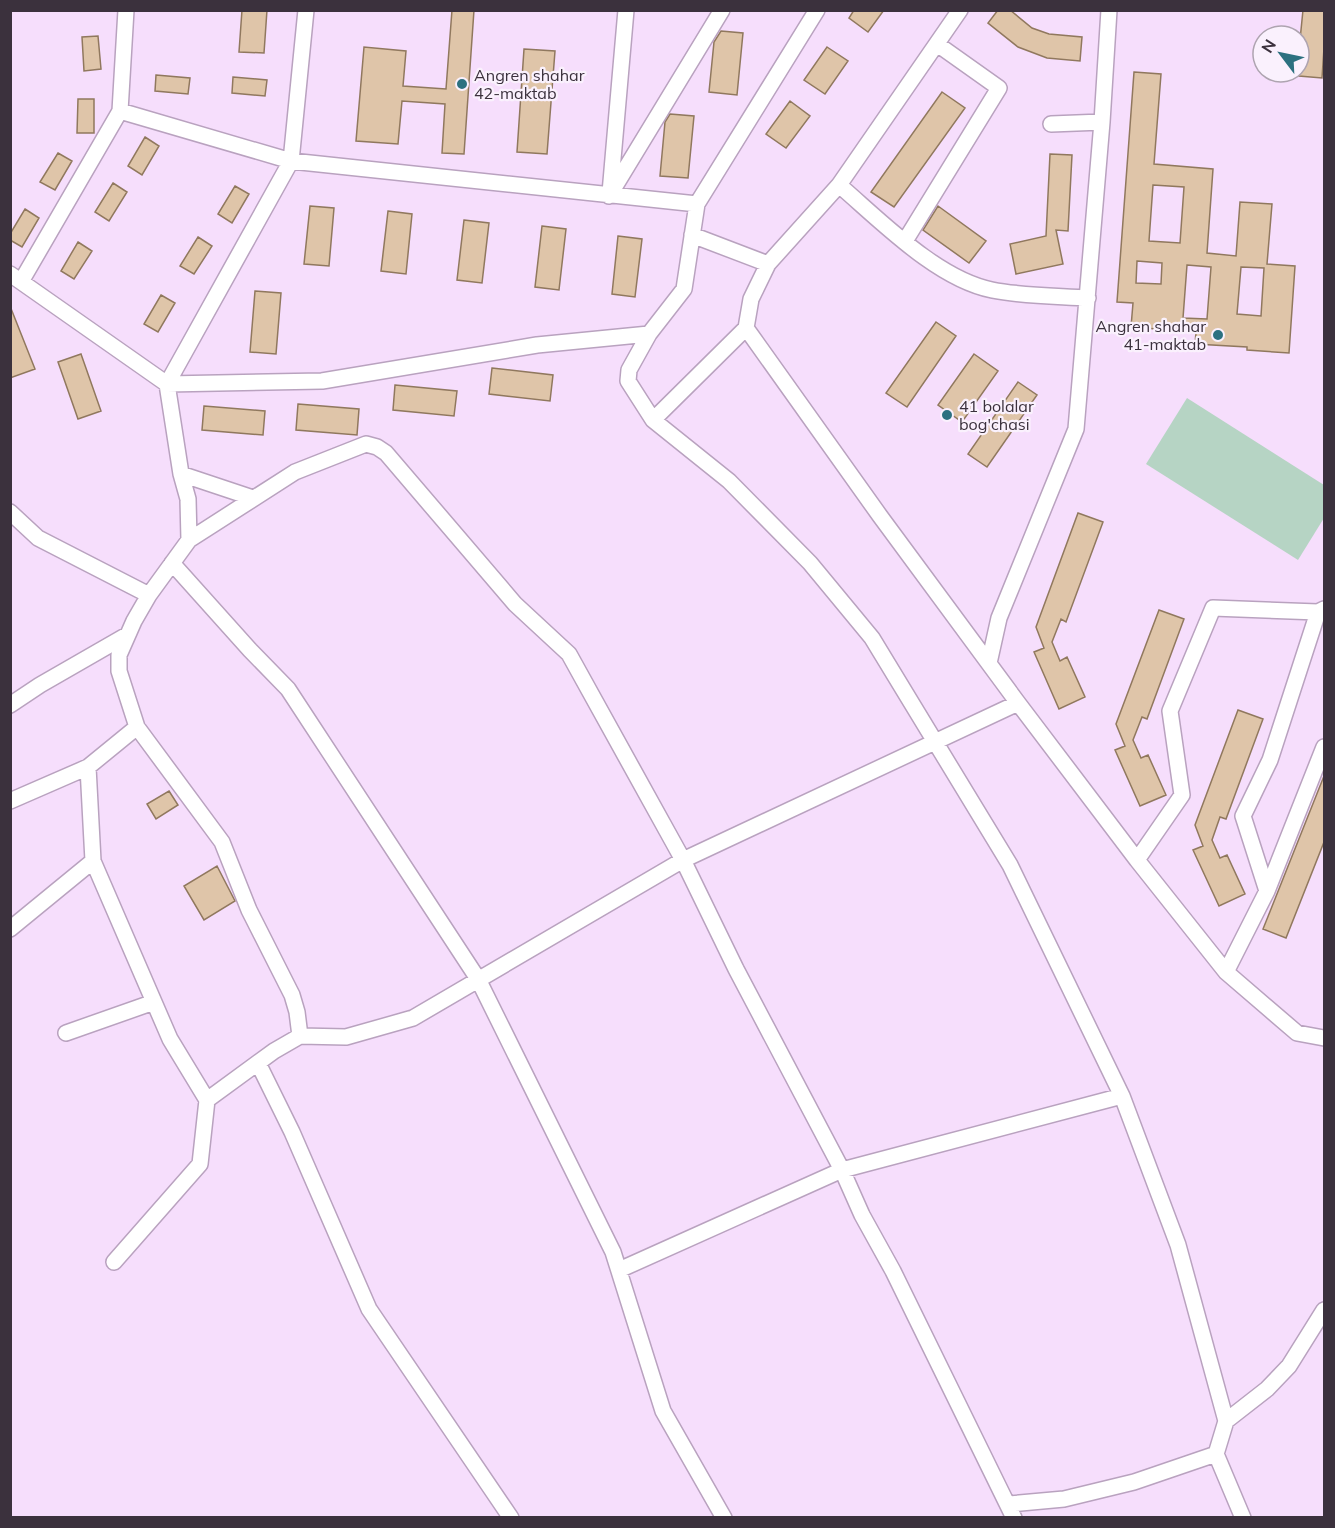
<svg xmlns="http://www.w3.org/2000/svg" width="1335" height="1528" font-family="Mulish,sans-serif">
<rect width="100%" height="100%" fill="#f6defc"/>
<!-- green -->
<path fill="#b6d4c4" d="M1187 398 1324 485V518L1298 560 1146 464Z"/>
<!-- building -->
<path fill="#dfc5a9" stroke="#90785e" stroke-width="1.5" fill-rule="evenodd" d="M242 10H267L264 53 239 52Z
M452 10H474L464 154 442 153 445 104 402 101 398 144 356 141 364 47 406 51 403 86 446 89Z
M854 10H884L868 32 849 18Z
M998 10H1010L1032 28 1049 34 1082 37 1080 61 1047 58 1018 47 988 23Z
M1303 10H1324V48L1322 78 1299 76V50Z
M721 31 743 33 737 95 709 92 714 42Z
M98 36 101 69 84 71 82 37Z
M827 47 848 61 825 94 804 80Z
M524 49 555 51 547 154 517 152Z
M1134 72 1161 74 1154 164 1213 169 1207 253 1236 256 1240 202 1272 204 1267 264 1295 266 1289 353 1247 350V347L1195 344 1196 332 1131 327 1133 303 1117 302ZM1153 185 1184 187 1180 243 1149 241ZM1137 261 1162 263 1161 284 1136 283ZM1187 265 1211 267 1207 319 1183 318ZM1241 267 1264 268 1261 316 1237 314Z
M156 75 190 78 188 94 155 91Z
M233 77 267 80 265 96 232 93Z
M942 92 965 108 894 207 871 192Z
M78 99H94V133H77Z
M790 101 810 116 786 148 766 134Z
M670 114 694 116 688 178 660 176 665 122Z
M145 137 159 146 142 175 128 166Z
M58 153 72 161 55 190 40 182Z
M1050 154 1072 155 1068 231 1056 230 1063 264 1016 274 1010 244 1046 236Z
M113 183 127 192 109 221 95 212Z
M235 186 249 194 232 223 218 214Z
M310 206 334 208 329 266 304 264Z
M938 206 986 241 969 263 923 230Z
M25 209 39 218 22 247 10 240V234Z
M388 211 412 214 406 274 381 271Z
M464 220 489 223 482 283 457 280Z
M542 226 566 229 559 290 535 287Z
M618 236 642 239 635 297 612 294Z
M198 237 212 246 194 274 180 266Z
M78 242 92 251 74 279 61 271Z
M255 291 281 293 276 354 250 352Z
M161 295 175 303 158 332 144 324Z
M10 306 35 369 10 378Z
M936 322 956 336 907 407 886 393Z
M81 354 101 411 78 419 58 362Z
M974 354 998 371 962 422 938 405Z
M492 368 553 375 550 401 489 394Z
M1018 382 1037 395 987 467 968 454Z
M395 385 457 391 454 416 393 410Z
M298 404 359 409 357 435 296 430Z
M204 406 265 411 263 435 202 430Z
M1078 513 1103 522 1066 622 1061 619 1052 642 1060 661 1067 657 1085 697 1059 709 1034 652 1044 648 1036 627Z
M1159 610 1184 619 1147 719 1142 717 1133 740 1141 758 1148 755 1166 795 1140 806 1115 750 1125 746 1116 724Z
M1238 710 1263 719 1226 819 1220 817 1212 840 1220 858 1227 855 1245 894 1219 906 1193 850 1203 846 1195 825Z
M1324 776V842L1286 938 1263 929Z
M169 791 178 805 156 819 147 804Z
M217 866 235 901 204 920 184 886Z"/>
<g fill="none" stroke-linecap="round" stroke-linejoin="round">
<defs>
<path id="minor" d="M817 10 697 204 684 289 649 334 629 370 628 381 653 420 729 481 810 563 872 638 1010 865 1122 1096 1178 1245 1226 1421
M120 111 291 161 697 204
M1051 124 1102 122
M839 185C881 221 937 279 992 290 1021 296 1059 296 1088 298
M610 193 626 10
M609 196 722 10
M692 235 768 264
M905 241 999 88 937 44
M10 274 167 384 322 381 537 345 649 334
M22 280 120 111 126 10
M746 328 880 516 1018 703 1137 860 1226 972 1297 1033 1324 1038
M653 420 746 328 751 299 768 264 839 185 960 10
M181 474 253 498
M10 512 38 538 149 595
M189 540 188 499 181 474 167 384 291 161 306 10
M172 563 250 650 288 689 478 979 613 1252 663 1411 724 1518
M989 663 999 618 1076 429 1102 122 1109 10
M10 705 40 685 127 635
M88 767 93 861 170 1039 207 1100 200 1164 114 1262
M10 801 88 767 137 727
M1137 860 1182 795 1170 711 1213 608 1318 612 1324 609
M1267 891 1243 816 1270 760 1318 612
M10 929 93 861
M1226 972 1267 891 1324 747
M66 1033 154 1002
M300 1036 297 1012 292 995 249 910 222 842 137 727 119 671V655L134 621 149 595 189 540 295 472 366 444 377 447 386 453 515 604 569 654 683 860 736 969 842 1170 862 1215 893 1271 1014 1518
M258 1063 292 1132 369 1309 511 1518
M207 1100 274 1051 300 1036 346 1037 413 1018 683 860 1018 703
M619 1270 842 1170 1122 1096
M1216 1454 1243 1518
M1009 1504 1064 1499 1134 1482 1216 1454 1226 1421 1267 1389 1289 1366 1324 1310"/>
</defs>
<!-- minor casing -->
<use href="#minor" stroke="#b9a2bf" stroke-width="18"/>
<!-- minor -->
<use href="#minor" stroke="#fff" stroke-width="15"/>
</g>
<!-- markers -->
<g fill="#2c7180" stroke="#faf1fd" stroke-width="2">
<circle cx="462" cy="84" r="6"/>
<circle cx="1218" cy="335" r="6"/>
<circle cx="947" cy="415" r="6"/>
</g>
<g text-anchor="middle" stroke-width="4.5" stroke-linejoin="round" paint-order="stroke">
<!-- poi labels -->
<g font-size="16" fill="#3b313d" stroke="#faf1fd" text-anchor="start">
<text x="474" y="81">Angren shahar<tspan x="474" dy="18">42-maktab</tspan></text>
<text x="1206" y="332" text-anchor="end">Angren shahar<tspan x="1206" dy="18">41-maktab</tspan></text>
<text x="959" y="412">41 bolalar<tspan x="959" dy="18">bog'chasi</tspan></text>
</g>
</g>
<!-- border -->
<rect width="1335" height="1528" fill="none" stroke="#3b313d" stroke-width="24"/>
<!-- north arrow -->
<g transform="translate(1281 54) rotate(302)"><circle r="28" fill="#faf1fd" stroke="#aea4b0" stroke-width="1.5"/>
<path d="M0-4.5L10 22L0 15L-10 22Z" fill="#2c7180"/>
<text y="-9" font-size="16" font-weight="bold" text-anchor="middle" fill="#3b313d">N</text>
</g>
</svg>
